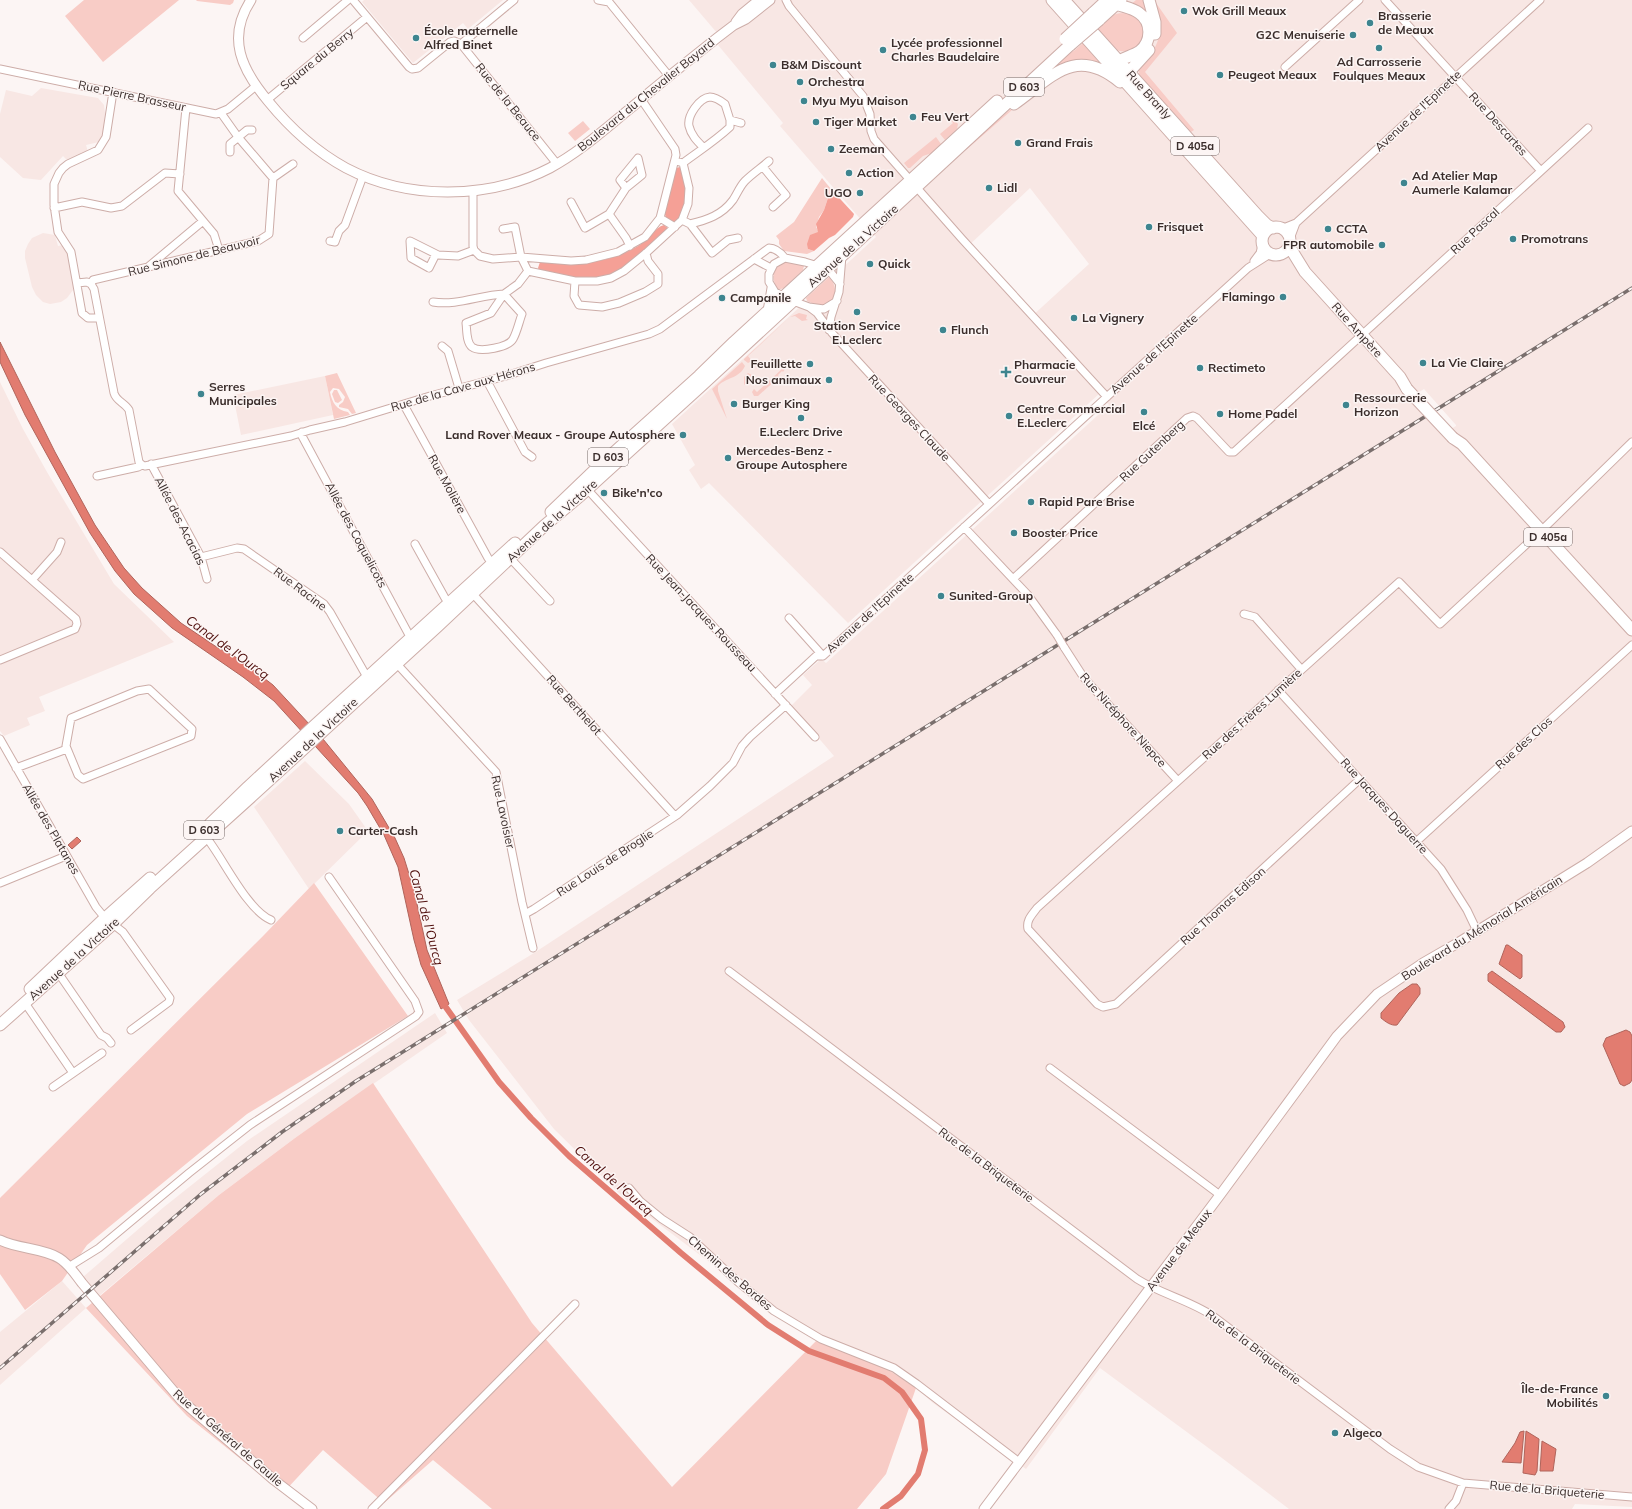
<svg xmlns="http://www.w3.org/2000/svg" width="1632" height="1509" font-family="Mulish,sans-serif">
<rect width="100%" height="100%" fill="#fcf5f4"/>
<!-- built -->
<path fill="#f8e7e4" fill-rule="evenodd" d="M364 0H503L468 29 463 23 413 63 362 2Z
M689 0H1632V1507L1575 1504 1572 1509H1289L1218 1455 1100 1368 1026 1469 933 1403 916 1388 817 1340 771 1313 708 1261 623 1197 554 1129 469 1020 457 1000 534 953 834 756 791 706 812 685 803 675 821 659 826 663 1109 405 1099 394 848 623 709 483 701 489 689 470 695 465 672 424 876 237 780 126 783 123 718 45 723 40ZM1030 188 1089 264 1031 317 966 248ZM1424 389 1456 425V426L1444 433 1411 397Z
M41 88 98 98 104 105 105 113 103 136 99 142 86 145 88 152 68 161 63 156 41 180 23 178 0 157V114L6 90 32 96Z
M43 233 55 235 58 246 63 245 68 253 74 283 73 290 67 298 61 302 50 304 43 302 36 295 32 287 25 258V251L28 244 32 238Z
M325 376 333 415 241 435 233 395Z
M0 382 23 429 47 472 114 584 174 642 39 697 45 711 27 718 30 725 4 736 0 731Z
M305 761 349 804 368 831 309 889 254 807Z
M435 1013 447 1033 295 1138 219 1195 99 1296 83 1277 164 1207 247 1141Z
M62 1281 86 1308 0 1385V1332Z"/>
<!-- green -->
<path fill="#f8ccc6" d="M84 0H179L103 62 65 16Z
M196 0H234L233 3 230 5 197 1Z
M1136 0H1146L1150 13 1146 15 1130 5Z
M1154 0 1177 33 1145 72 1194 130 1191 132 1139 75V68C1165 39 1160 37 1154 0Z
M1129 11 1139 17 1146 31 1140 47C1132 50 1125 53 1116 50L1097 30C1102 25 1109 16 1116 14 1121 12 1124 15 1129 11Z
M1083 43 1109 68 1092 63 1030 89 1064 57 1075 50Z
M1010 110H1012L967 149H966L971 142Z
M951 115 958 124 957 129 945 140 940 134 953 123 949 118Z
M583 121 590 129 575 141 568 133Z
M936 137 941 144 932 153 923 156 910 168H908L904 163Z
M822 178 831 189 824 210 819 217 816 227 819 232 808 249 814 251 807 254 784 251 779 244V240L776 236 794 222Z
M788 261 804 266 803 270 784 288 778 290C770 277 772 266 788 261Z
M829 277C837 285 839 302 825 306 819 307 812 303 807 301L806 298Z
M799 313 807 315 806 319 808 320 802 321 795 316 790 317 748 356 752 361 748 363 744 360V359L790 317Z
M742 362 745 366C739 379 726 377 718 386V391L727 419 712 389Z
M781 364H784L786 368 783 372 782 371 778 375 779 377 758 396H754L752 392 754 389 757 392 783 368 780 365Z
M337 373 356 413 352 414 348 409 339 407V405L343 402 345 397 339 389 333 388 330 392C332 402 336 410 348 412L350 415 334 419 325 376Z
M748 373 754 376 744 385V377Z
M334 390H337L342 400 338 403 335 402 332 394Z
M314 883 408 1016 247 1114 87 1245 62 1281 25 1310 0 1274V1198L264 935Z
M373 1083 532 1323 672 1487 817 1340 876 1362 916 1388 886 1474 857 1509H492L433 1460 384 1503 323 1450 283 1493 187 1416 86 1308 219 1195 295 1138Z"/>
<!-- forest -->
<path fill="#f5a096" d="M680 167C688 172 687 200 684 209 683 213 680 217 678 220L671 222 667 220 664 212 676 168Z
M831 189 854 214 853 217 835 235 829 238 814 251 808 249 807 244 810 235 818 232 816 224 824 210Z
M664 225 669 229 632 264 606 278 580 280 539 270 538 268 540 262C577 264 605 265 638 246 647 241 655 227 664 225Z"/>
<!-- water -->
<path fill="#e27c70" stroke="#b0645b" d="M0 342 55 452 95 525 124 568 142 588 181 623 215 646 239 659 273 685 323 739 372 799 395 838 404 858 414 890 427 950 449 1004 441 1009 421 965 414 940 398 867 384 835 367 806 358 793 274 701 243 677 172 628 134 594 115 571 90 533 25 415 0 362Z
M77 837 81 841 72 849 68 845Z
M1506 945H1508L1522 955V977L1520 979 1499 964Z
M1492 971 1563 1022 1565 1027 1561 1032H1556L1488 981V974Z
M1412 984H1417L1420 988V994L1397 1025C1391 1026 1386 1022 1381 1018V1013L1399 993Z
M1626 1030 1630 1032 1632 1036V1080L1630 1083 1624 1086 1620 1084 1603 1045 1606 1038Z
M1524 1431 1521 1463 1502 1462 1515 1443 1520 1432Z
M1526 1431 1539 1439 1537 1471 1535 1475 1523 1473Z
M1542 1441 1556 1449 1553 1471H1540Z"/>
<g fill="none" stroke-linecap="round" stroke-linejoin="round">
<!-- canal -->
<path stroke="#e27c70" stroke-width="6" d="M442 999 445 1006 499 1082 531 1118 569 1156 681 1253 768 1325 809 1351 884 1378 902 1392 921 1419 925 1450 918 1474 901 1496 883 1509"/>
<defs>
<path id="minor" d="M353 0 409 67 412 69 418 68 450 42 454 41 461 44 557 164
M598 0 609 2 669 76
M786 0 789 6 863 96 870 114 871 131 874 139 962 239 1107 397
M1385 0 1541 171
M303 38 348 0
M461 44 514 0
M1285 67 1359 0
M0 69 216 114 228 109 256 86
M267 100 367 17
M186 108 178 191 214 234 219 250
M730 120 741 123
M230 152V144L247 130H252
M683 163C699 151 715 141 730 127V120L725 104C721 101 715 97 710 97 699 98 687 116 689 126 691 135 697 141 703 147
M763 167 786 195 773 207
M273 178 293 164
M473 191V246L474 250 480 256 493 259 521 257 571 261 586 260 618 252 645 237 660 218 676 155 675 149 641 99
M571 202 585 228 609 214 626 188 642 175 638 158 620 180 626 188
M54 208 82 202 111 208 122 206 165 173 180 174
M609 214 626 238 630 246
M660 218 675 227
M682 220 690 224C707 220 722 215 733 200 737 194 740 186 745 181 752 174 761 168 769 161
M690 224 712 253 728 240 738 238
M503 229 515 227 521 257 528 271 575 281H597L611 278 624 271 646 253 682 220 688 204 689 188 683 163 676 161
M1281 229 1296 223
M1290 239 1296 223 1540 0
M330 241 335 242 339 231 345 225 363 176
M436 254 429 268 411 258 410 241 438 255 458 256 474 250
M754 259 771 268
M1254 261 1260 253 1263 241
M148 267 203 221
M575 281 574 296 579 305 602 307 619 303 645 292 658 284V274L648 261 646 253
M77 283 87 282 91 284 93 280 258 241 269 234 273 178 238 137 221 113
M91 284 94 289 114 393C116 401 125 403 129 410L139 462 142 465 145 466 291 436 310 430 345 422 430 396 509 375 546 363 649 334 660 329 769 248C776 248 781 253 785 258
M504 294 522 314C519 322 517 332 513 339 509 347 480 353 472 347 466 342 467 330 466 323L491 313 504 294 518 284 528 271
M837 301 824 309 809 307 793 301 775 292 769 282V274L774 264 785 258 805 262 828 269 840 284
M433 302C457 306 480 295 504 294
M809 307 817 313 832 333 989 504
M767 311 771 288
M99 318H88L82 313 71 252 58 232 54 205V184L59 173 63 168 68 164 98 150 106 137 113 92
M829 330 831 317 839 292 842 256
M442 346 448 351 459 388
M487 381 525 452 532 457
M404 405 488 558 492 563
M302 432V436L408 633 412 637
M151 464 201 557 207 579
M97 476 138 467 142 465
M587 489 815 737
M964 527 1028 595 1057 635
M415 544 445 598 449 603
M0 552 76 619 77 624 75 629 0 660
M201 557 237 548 244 549 324 604 330 612 367 677
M510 558 550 601
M1013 579 1187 418 1193 416 1197 418 1229 452H1234L1588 128
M32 580 57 552 61 542
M473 594 675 816
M1244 614 1255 617 1301 669
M789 618 823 656
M1064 647 1084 678 1178 781
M397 664 496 772 522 902 533 948
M149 689 192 729 191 736 83 779 78 775 66 746 71 718 137 691Z
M1278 690 1441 869 1467 910 1477 931
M775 694 816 656H823L1248 268 1270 254
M0 739 96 907 105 918 123 932 170 998 169 1002 131 1030
M16 768 67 749
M1359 780 1116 1004 1103 1007 1097 1004 1028 929C1026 920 1032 915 1037 908L1399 582 1440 624 1542 530 1632 442
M206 837C223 858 247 910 271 920
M1416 842 1632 645
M0 883 66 856
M525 914 534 909 677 815 710 786 733 763 742 746 750 737 786 705
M729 971 1137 1279C1161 1294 1189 1300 1213 1316L1390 1449 1418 1467 1463 1483 1632 1497
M59 974 101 1035 107 1038 111 1043
M25 1003 73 1073
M1050 1068 1220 1195
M53 1087 102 1053
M629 1188 640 1201 662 1219 690 1237 738 1282 774 1311 821 1339 894 1368 917 1384 1019 1462
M70 1266 99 1248 189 1173 250 1125 416 1016 419 1012 415 1001 329 877
M372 1509 575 1304
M1449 1509 1456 1501 1463 1483"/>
<path id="tertiary" d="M251 0C226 38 242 70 268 101 290 128 315 151 346 168 407 200 488 200 550 168 580 152 606 128 632 107 660 83 688 61 717 38L734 25 746 19 770 0
M736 22 742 14 759 0
M0 1240C18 1249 43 1248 59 1258 69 1264 75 1274 82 1283L181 1400 274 1480 312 1509
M984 1509 1220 1195 1337 1036 1377 994 1423 963 1456 944 1587 863 1632 831"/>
<path id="primary" d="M1052 0 1263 236
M1064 0 1258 216 1267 225 1273 228
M1149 0 1155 22V34
M1116 4C1124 7 1133 8 1139 13 1152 22 1152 41 1140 51 1133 56 1124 57 1118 62
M1093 13 1107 0
M1099 20 1121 0
M1128 73 1149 50
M1014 104C1052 77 1075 45 1120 82
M1262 241a14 14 0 1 1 28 0a14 14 0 1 1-28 0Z
M1289 246 1305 272 1400 377 1407 389
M1453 438 1462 444 1632 630
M551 512 600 465 699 376 734 342 997 101
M210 824 248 787 314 726 515 543
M30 989 105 918 150 878
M0 1025 113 924 150 888 252 796 438 626 544 526 581 495 700 387 1070 45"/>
</defs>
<!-- minor casing -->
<use href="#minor" stroke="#cdada8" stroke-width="9"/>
<!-- tertiary casing -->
<use href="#tertiary" stroke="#cdada8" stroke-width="11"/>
<!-- primary casing -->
<use href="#primary" stroke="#cdada8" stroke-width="13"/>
<!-- minor -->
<use href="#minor" stroke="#fff" stroke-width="7"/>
<!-- tertiary -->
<use href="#tertiary" stroke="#fff" stroke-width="9"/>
<!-- primary -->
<use href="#primary" stroke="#fff" stroke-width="11"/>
<defs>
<path id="rail" d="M0 1368 201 1194 282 1132 356 1081 1632 288"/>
</defs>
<!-- rail casing -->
<use href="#rail" stroke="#7a6f6d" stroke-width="3.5"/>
<!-- rail -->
<use href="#rail" stroke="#fcf5f4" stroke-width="2" stroke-dasharray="6" stroke-linecap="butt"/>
<defs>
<path id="minor-bridge" d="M1057 635 1064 647"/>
<path id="primary-bridge" d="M1065 39 1093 13
M1070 45 1099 20
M1407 389 1453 438"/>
</defs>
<!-- minor-bridge casing -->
<use href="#minor-bridge" stroke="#cdada8" stroke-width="9" stroke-linecap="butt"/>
<!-- primary-bridge casing -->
<use href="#primary-bridge" stroke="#cdada8" stroke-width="13" stroke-linecap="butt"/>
<!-- minor-bridge -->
<use href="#minor-bridge" stroke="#fff" stroke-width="7"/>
<!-- primary-bridge -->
<use href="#primary-bridge" stroke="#fff" stroke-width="11"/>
</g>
<!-- markers -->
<g fill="#3e858f" stroke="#fcf5f4" stroke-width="1.5">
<circle cx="1184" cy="11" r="4"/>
<circle cx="1370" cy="23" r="4"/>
<circle cx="1353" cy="35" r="4"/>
<circle cx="416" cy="38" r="4"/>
<circle cx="1379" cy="48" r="4"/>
<circle cx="883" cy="50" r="4"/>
<circle cx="773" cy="65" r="4"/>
<circle cx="1220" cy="75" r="4"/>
<circle cx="800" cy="82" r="4"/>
<circle cx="804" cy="101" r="4"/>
<circle cx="913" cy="117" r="4"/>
<circle cx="816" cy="122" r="4"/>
<circle cx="1018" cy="143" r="4"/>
<circle cx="831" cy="149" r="4"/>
<circle cx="849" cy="173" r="4"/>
<circle cx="1404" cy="183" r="4"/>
<circle cx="989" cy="188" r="4"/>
<circle cx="860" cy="193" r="4"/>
<circle cx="1149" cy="227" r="4"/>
<circle cx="1328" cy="229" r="4"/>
<circle cx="1513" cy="239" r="4"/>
<circle cx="1382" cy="245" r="4"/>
<circle cx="870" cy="264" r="4"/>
<circle cx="1283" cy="297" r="4"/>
<circle cx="722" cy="298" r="4"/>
<circle cx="857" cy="312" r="4"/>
<circle cx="1074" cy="318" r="4"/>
<circle cx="943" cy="330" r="4"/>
<circle cx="1423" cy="363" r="4"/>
<circle cx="810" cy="364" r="4"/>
<circle cx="1200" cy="368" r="4"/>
<path d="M1004 366h4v4h4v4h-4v4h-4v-4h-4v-4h4z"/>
<circle cx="829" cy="380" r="4"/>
<circle cx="201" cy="394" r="4"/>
<circle cx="734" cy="404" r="4"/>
<circle cx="1346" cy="405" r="4"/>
<circle cx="1144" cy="412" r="4"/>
<circle cx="1220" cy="414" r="4"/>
<circle cx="1009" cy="416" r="4"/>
<circle cx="801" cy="418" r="4"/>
<circle cx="683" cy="435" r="4"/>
<circle cx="728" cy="458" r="4"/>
<circle cx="604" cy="493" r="4"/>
<circle cx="1031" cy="502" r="4"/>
<circle cx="1014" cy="533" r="4"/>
<circle cx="941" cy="596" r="4"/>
<circle cx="340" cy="831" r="4"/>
<circle cx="1606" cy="1396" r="4"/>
<circle cx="1335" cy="1433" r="4"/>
</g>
<g text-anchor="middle" stroke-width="3" stroke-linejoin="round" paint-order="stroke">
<!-- shield labels -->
<g fill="#fcf5f4" stroke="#746967" stroke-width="1">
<rect x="1004" y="78" width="40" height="18" rx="3"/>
<rect x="1171" y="137" width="48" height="18" rx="3"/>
<rect x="588" y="448" width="40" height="18" rx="3"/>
<rect x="1524" y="528" width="48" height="18" rx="3"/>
<rect x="184" y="821" width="40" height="18" rx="3"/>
</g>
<g font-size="11" font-weight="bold" fill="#3a2d2b">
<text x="1024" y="91">D 603</text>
<text x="1195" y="150">D 405a</text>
<text x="608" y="461">D 603</text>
<text x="1548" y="541">D 405a</text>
<text x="204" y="834">D 603</text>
</g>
<!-- poi labels -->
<g font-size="12" font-weight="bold" fill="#3a2d2b" stroke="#fcf5f4" text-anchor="start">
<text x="1192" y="15">Wok Grill Meaux</text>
<text x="1378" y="20">Brasserie<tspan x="1378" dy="14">de Meaux</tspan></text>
<text x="424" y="35">École maternelle<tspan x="424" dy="14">Alfred Binet</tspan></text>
<text x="1345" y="39" text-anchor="end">G2C Menuiserie</text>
<text x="891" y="47">Lycée professionnel<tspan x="891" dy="14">Charles Baudelaire</tspan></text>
<text x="1379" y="66" text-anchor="middle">Ad Carrosserie<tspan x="1379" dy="14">Foulques Meaux</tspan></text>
<text x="781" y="69">B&amp;M Discount</text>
<text x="1228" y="79">Peugeot Meaux</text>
<text x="808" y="86">Orchestra</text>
<text x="812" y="105">Myu Myu Maison</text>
<text x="921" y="121">Feu Vert</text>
<text x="824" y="126">Tiger Market</text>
<text x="1026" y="147">Grand Frais</text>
<text x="839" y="153">Zeeman</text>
<text x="857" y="177">Action</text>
<text x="1412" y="180">Ad Atelier Map<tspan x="1412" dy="14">Aumerle Kalamar</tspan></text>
<text x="997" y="192">Lidl</text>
<text x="852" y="197" text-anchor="end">UGO</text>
<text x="1157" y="231">Frisquet</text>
<text x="1336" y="233">CCTA</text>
<text x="1521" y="243">Promotrans</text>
<text x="1374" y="249" text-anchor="end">FPR automobile</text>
<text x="878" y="268">Quick</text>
<text x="1275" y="301" text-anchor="end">Flamingo</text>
<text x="730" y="302">Campanile</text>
<text x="1082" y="322">La Vignery</text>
<text x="857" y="330" text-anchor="middle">Station Service<tspan x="857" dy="14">E.Leclerc</tspan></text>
<text x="951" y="334">Flunch</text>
<text x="1431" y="367">La Vie Claire</text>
<text x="802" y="368" text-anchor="end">Feuillette</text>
<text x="1014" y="369">Pharmacie<tspan x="1014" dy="14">Couvreur</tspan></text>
<text x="1208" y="372">Rectimeto</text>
<text x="821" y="384" text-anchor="end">Nos animaux</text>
<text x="209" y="391">Serres<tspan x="209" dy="14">Municipales</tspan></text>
<text x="1354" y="402">Ressourcerie<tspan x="1354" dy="14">Horizon</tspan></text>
<text x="742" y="408">Burger King</text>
<text x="1017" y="413">Centre Commercial<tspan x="1017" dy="14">E.Leclerc</tspan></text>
<text x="1228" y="418">Home Padel</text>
<text x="1144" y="430" text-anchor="middle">Elcé</text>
<text x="801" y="436" text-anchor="middle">E.Leclerc Drive</text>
<text x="675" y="439" text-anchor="end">Land Rover Meaux - Groupe Autosphere</text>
<text x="736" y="455">Mercedes-Benz -<tspan x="736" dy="14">Groupe Autosphere</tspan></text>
<text x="612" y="497">Bike'n'co</text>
<text x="1039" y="506">Rapid Pare Brise</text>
<text x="1022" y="537">Booster Price</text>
<text x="949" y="600">Sunited-Group</text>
<text x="348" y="835">Carter-Cash</text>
<text x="1598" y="1393" text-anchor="end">Île-de-France<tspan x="1598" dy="14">Mobilités</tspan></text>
<text x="1343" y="1437">Algeco</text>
</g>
<!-- street labels -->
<g font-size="12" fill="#3a2d2b" stroke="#fcf5f4">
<text transform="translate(317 59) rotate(-39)" y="4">Square du Berry</text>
<text transform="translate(646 95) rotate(-39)" y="4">Boulevard du Chevalier Bayard</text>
<text transform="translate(1149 95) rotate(48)" y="4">Rue Branly</text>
<text transform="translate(132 96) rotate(12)" y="4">Rue Pierre Brasseur</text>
<text transform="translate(508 102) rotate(51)" y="4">Rue de la Beauce</text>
<text transform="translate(1418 111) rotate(-43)" y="4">Avenue de l'Epinette</text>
<text transform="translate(1498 124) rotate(48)" y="4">Rue Descartes</text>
<text transform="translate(1475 231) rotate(-43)" y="4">Rue Pascal</text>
<text transform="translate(853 246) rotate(-42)" y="4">Avenue de la Victoire</text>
<text transform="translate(194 256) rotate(-14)" y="4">Rue Simone de Beauvoir</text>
<text transform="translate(1357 330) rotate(48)" y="4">Rue Ampère</text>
<text transform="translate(1154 354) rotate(-42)" y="4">Avenue de l'Epinette</text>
<text transform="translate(463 387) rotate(-16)" y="4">Rue de la Cave aux Hérons</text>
<text transform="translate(909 418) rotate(47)" y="4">Rue Georges Claude</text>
<text transform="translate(1152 451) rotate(-43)" y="4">Rue Gutenberg</text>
<text transform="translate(447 484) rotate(61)" y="4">Rue Molière</text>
<text transform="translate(180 521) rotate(63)" y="4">Allée des Acacias</text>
<text transform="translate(552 521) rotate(-42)" y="4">Avenue de la Victoire</text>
<text transform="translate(356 535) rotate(62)" y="4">Allée des Coquelicots</text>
<text transform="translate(300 589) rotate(37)" y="4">Rue Racine</text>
<text transform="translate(701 613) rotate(47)" y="4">Rue Jean-Jacques Rousseau</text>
<text transform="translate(870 613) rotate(-42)" y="4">Avenue de l'Epinette</text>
<text transform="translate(574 705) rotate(48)" y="4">Rue Berthelot</text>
<text transform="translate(1252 714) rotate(-42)" y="4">Rue des Frères Lumière</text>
<text transform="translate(1123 720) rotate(48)" y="4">Rue Nicéphore Niepce</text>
<text transform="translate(313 740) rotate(-43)" y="4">Avenue de la Victoire</text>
<text transform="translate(1524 743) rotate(-42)" y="4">Rue des Clos</text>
<text transform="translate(1384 806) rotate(48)" y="4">Rue Jacques Daguerre</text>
<text transform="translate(503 812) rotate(78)" y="4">Rue Lavoisier</text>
<text transform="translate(51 829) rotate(60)" y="4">Allée des Platanes</text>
<text transform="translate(605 863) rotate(-33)" y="4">Rue Louis de Broglie</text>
<text transform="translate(1223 906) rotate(-42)" y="4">Rue Thomas Edison</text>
<text transform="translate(1482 928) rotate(-32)" y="4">Boulevard du Mémorial Américain</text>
<text transform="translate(74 959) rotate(-42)" y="4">Avenue de la Victoire</text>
<text transform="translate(986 1165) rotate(37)" y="4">Rue de la Briqueterie</text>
<text transform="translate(1179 1250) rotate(-53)" y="4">Avenue de Meaux</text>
<text transform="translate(730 1273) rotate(41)" y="4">Chemin des Bordes</text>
<text transform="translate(1253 1347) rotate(37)" y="4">Rue de la Briqueterie</text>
<text transform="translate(228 1438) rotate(41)" y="4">Rue du Général de Gaulle</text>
<text transform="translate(1547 1490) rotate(5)" y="4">Rue de la Briqueterie</text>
</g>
<!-- water labels -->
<g font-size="13" font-style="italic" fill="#500f0d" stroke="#fcf5f4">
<text transform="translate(228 647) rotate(36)" y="5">Canal de l'Ourcq</text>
<text transform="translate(427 917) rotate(75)" y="5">Canal de l'Ourcq</text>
<text transform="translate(614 1180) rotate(41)" y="5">Canal de l'Ourcq</text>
</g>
</g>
</svg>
